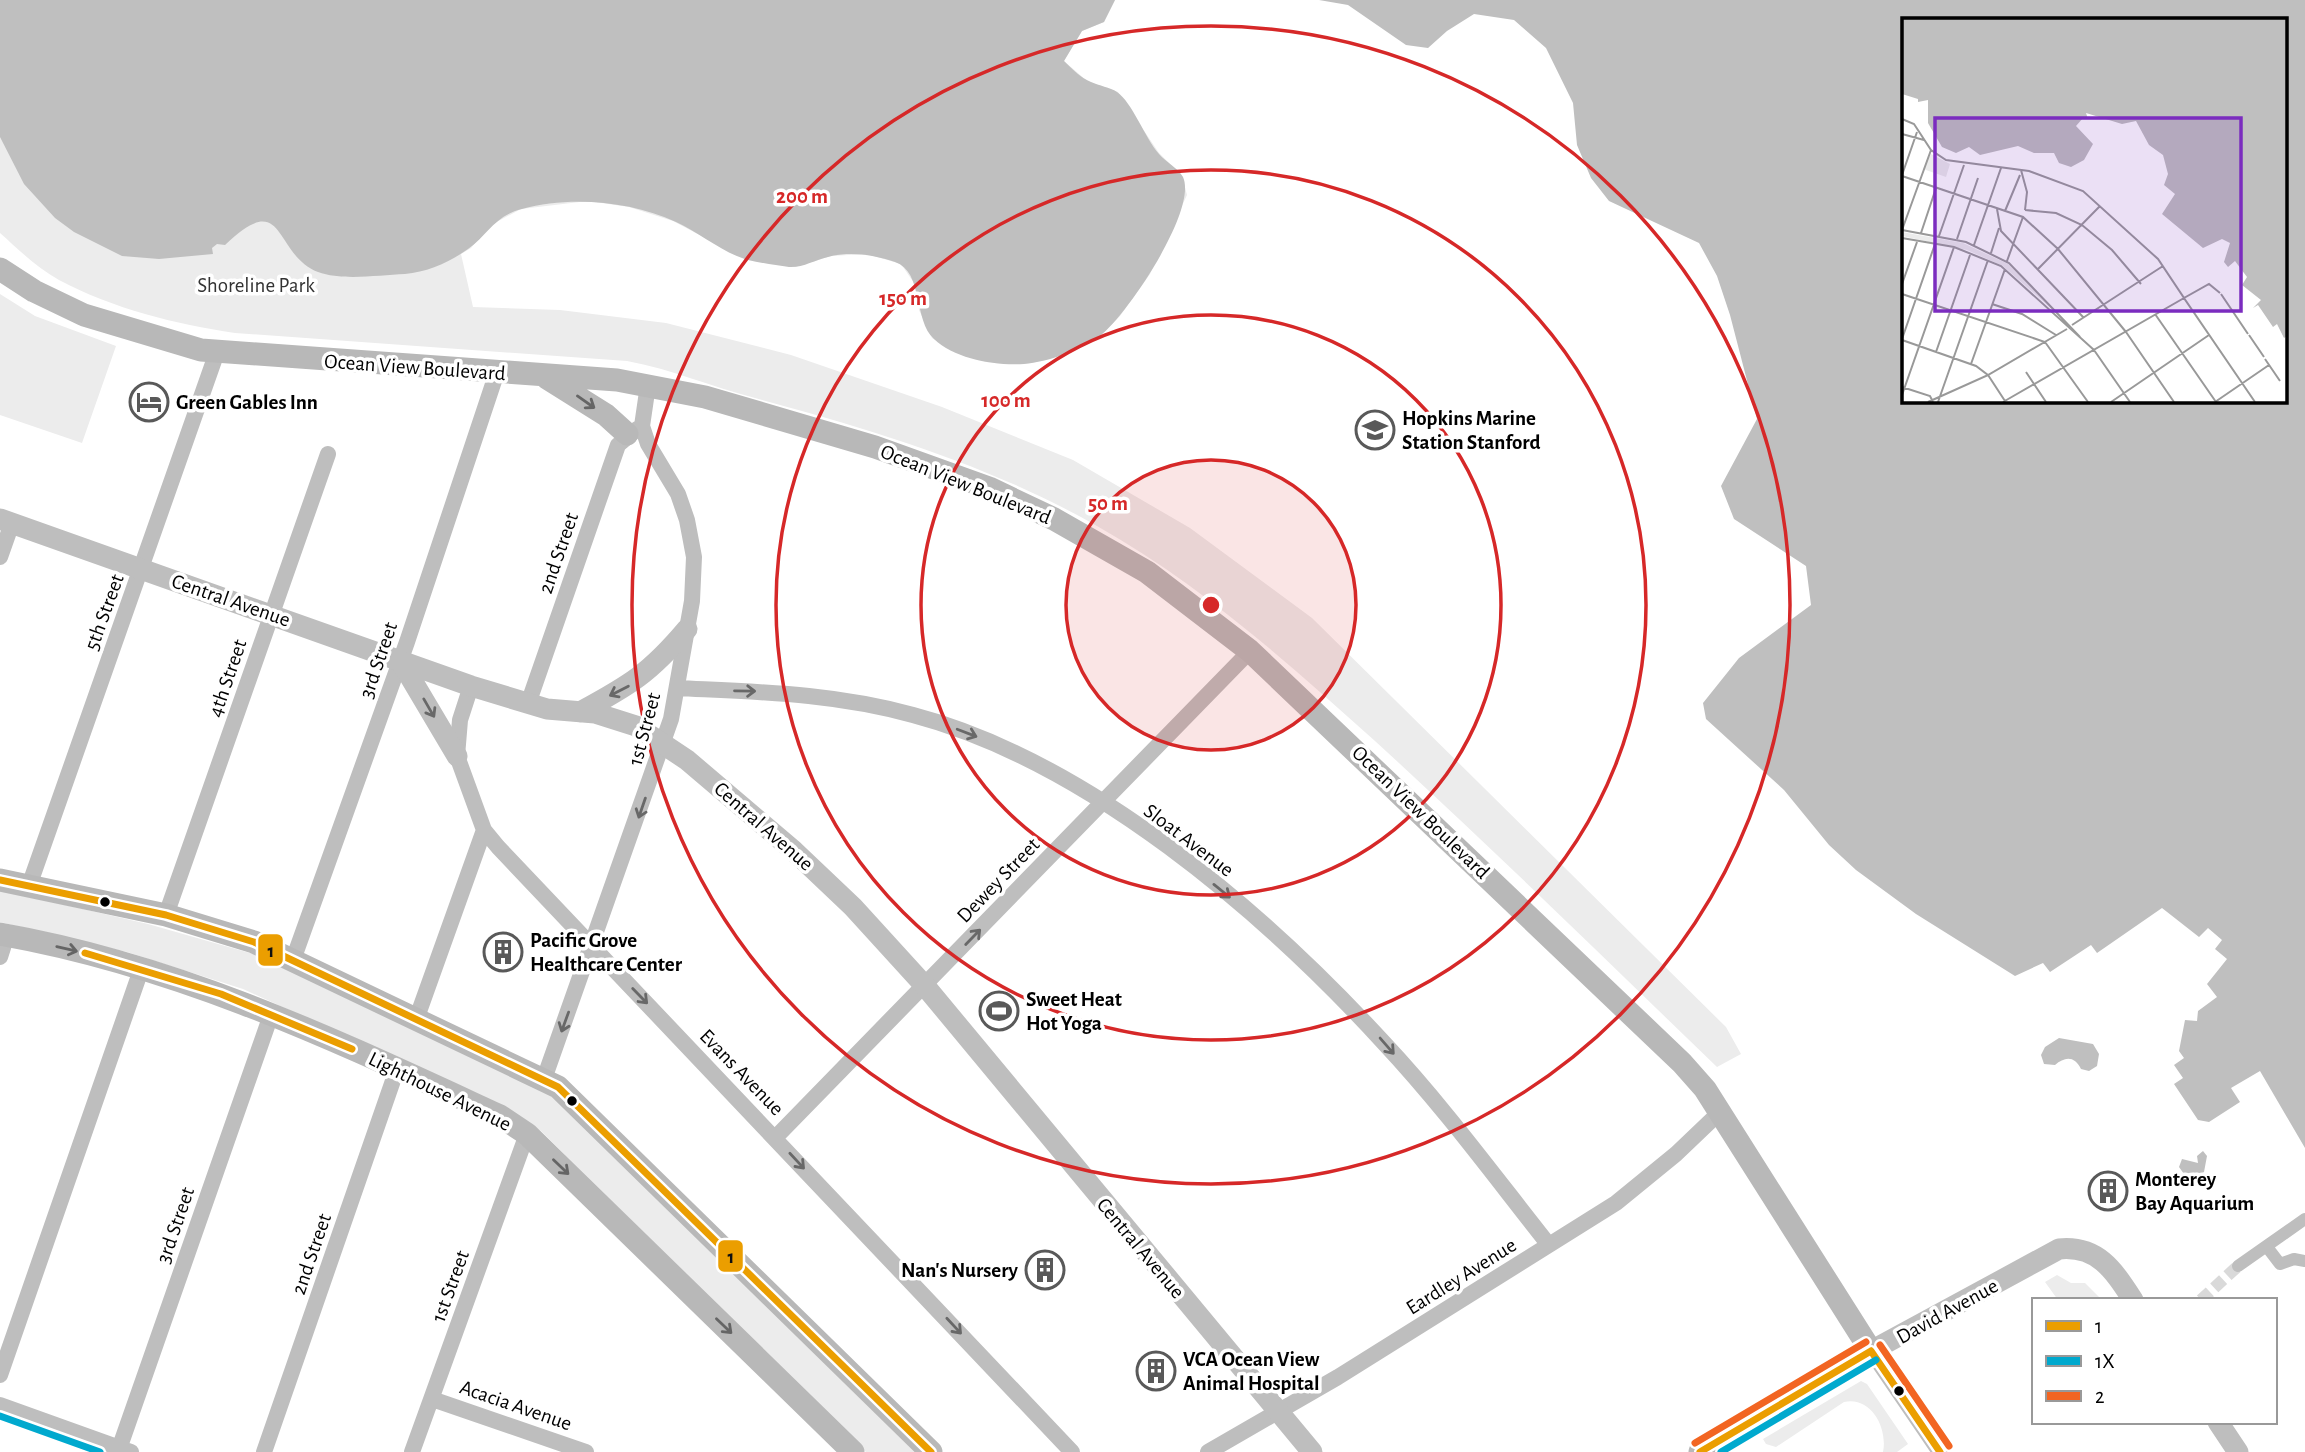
<svg xmlns="http://www.w3.org/2000/svg" width="2305" height="1452" font-family="'Alegreya Sans',sans-serif">
<rect width="100%" height="100%" fill="#fff"/>
<!-- green -->
<path fill="#ececec" d="M0 0H1115L1104 22 1082 31 1064 61 1087 81 1118 92 1159 153 1182 176 1187 195 1150 274 1120 316 1100 336 1075 349 1024 364 986 362 954 351 932 338 919 310 914 283 901 264 867 254 831 256 795 267 745 259 673 221 629 207 588 201 521 209 489 226 471 248 461 254 473 307 560 310 666 323 791 355 942 407 1073 460 1190 528 1312 618 1726 1027 1741 1054 1717 1067C1604 958 1491 847 1375 741 1287 662 1200 584 1097 526 990 465 873 430 755 398 712 387 671 369 627 361L235 333C175 324 114 309 59 280 37 268 18 249 0 233Z
M0 294 35 316 116 346 82 443 0 415Z
M0 890 148 924 257 955 554 1096 916 1452H866L541 1131 512 1111 243 989 127 952 0 922Z
M2057 1275 2071 1283H2085L2101 1299 2058 1300 2045 1282Z
M1861 1381 1867 1384 1908 1444 1897 1452H1883C1888 1428 1871 1396 1844 1402L1776 1447 1766 1444 1763 1439Z"/>
<!-- water -->
<path fill="#bfbfbf" fill-rule="evenodd" d="M0 0H1115L1104 22 1082 31 1064 61C1072 69 1081 78 1091 82 1099 86 1110 87 1117 92 1132 102 1145 138 1159 154 1166 162 1178 168 1183 177 1198 210 1127 315 1100 336 1081 350 1048 362 1024 364 995 366 955 359 934 339 913 320 924 272 895 262 874 255 850 251 828 257 815 260 802 268 789 267 776 265 761 263 748 260 723 253 700 233 676 222 630 201 570 196 522 209 494 216 488 235 468 249 450 262 428 272 405 274 379 275 342 281 318 272 273 255 286 186 225 245L217 244 212 248 213 254 159 259 122 256 74 232 55 218 24 184 0 137Z
M1319 0H2305V1148L2260 1071 2231 1088 2240 1102 2209 1122 2198 1120 2174 1084 2183 1078 2174 1065 2184 1058 2179 1051 2185 1020 2197 1021 2198 1011 2217 997 2207 984 2227 959 2215 949 2222 940 2208 928 2199 937 2162 908 2097 953 2091 945 2050 972 2043 963 2015 976 1916 914 1856 870 1829 845 1784 790 1706 719 1703 703 1739 658 1811 605 1806 566 1734 519 1721 486 1757 419 1730 315 1717 276 1699 243 1609 201 1591 178 1577 145 1573 103 1546 48 1514 20 1474 14 1447 31 1428 48 1406 45 1348 5ZM2286 19V401H1904V19Z
M2059 1038 2093 1044 2099 1054 2097 1066 2089 1071 2081 1069C2075 1056 2065 1056 2055 1065L2044 1064 2041 1055 2045 1047Z
M2203 1151 2207 1156 2204 1172 2197 1177 2184 1174 2179 1167 2182 1159 2198 1163 2197 1156Z"/>
<g fill="none" stroke-linecap="round" stroke-linejoin="round">
<!-- pedestrian-tunnel -->
<path stroke="#d9d9d9" stroke-width="12" stroke-dasharray="12 6" stroke-linecap="butt" d="M2201 1300 2238 1266"/>
<!-- pedestrian -->
<path stroke="#bebebe" stroke-width="12" d="M2267 1247 2280 1264 2294 1259 2305 1261
M2238 1266 2305 1219"/>
<!-- minor -->
<path stroke="#bebebe" stroke-width="16" d="M0 557 12 523
M471 686 460 720 457 756 484 830 498 847 1072 1452
M677 688C759 692 833 693 913 715 1088 761 1264 912 1384 1043 1443 1106 1495 1177 1549 1245
M528 704 618 445 637 429
M29 886 217 352
M166 915 328 454
M0 957 7 935
M293 960 407 642 497 372
M416 1020 484 830
M544 1079 671 719 692 601 694 557 687 520 678 494 648 444 642 426 648 385
M775 1138 1250 651
M1871 1351 1940 1452
M0 1375 142 967
M432 1399 586 1452
M0 1405 131 1452
M118 1452 272 1012
M264 1452 397 1069
M412 1452 527 1134
M1208 1452 1338 1377 1616 1203 1676 1154 1720 1112"/>
<!-- tertiary -->
<path stroke="#bebebe" stroke-width="21" d="M0 519 471 686 547 709 595 713 636 726 687 760 794 851 853 907 925 986 1312 1452
M400 660 457 756
M580 712C630 685 650 673 687 629
M1871 1351 2059 1249C2098 1245 2114 1271 2133 1300
M2218 1422 2238 1452"/>
<!-- secondary -->
<path stroke="#b8b8b8" stroke-width="23" d="M0 269 34 291 84 315 201 350 617 380 705 397 875 447 989 488 1054 519 1147 572 1250 651 1682 1063 1705 1089 1871 1351 1700 1452
M547 378 606 415 627 434
M0 880 166 915 254 942 558 1087 931 1452
M0 934C181 966 335 1040 500 1116L527 1134 853 1452"/>
<defs>
<path id="bus-1" d="M0 880 166 915 254 942 558 1087 931 1452
M85 953 221 994 352 1049
M1871 1351 1940 1452
M1700 1452 1871 1351"/>
<path id="bus-2" d="M0 1416 100 1452
M1721 1452 1876 1360"/>
<path id="bus-3" d="M1880 1345 1949 1446
M1695 1443 1866 1342"/>
</defs>
<!-- bus-1 casing -->
<use href="#bus-1" stroke="#fff" stroke-width="12"/>
<!-- bus-2 casing -->
<use href="#bus-2" stroke="#fff" stroke-width="12"/>
<!-- bus-3 casing -->
<use href="#bus-3" stroke="#fff" stroke-width="12"/>
<!-- bus-1 -->
<use href="#bus-1" stroke="#eb9e00" stroke-width="7"/>
<!-- bus-2 -->
<use href="#bus-2" stroke="#00a9ce" stroke-width="7"/>
<!-- bus-3 -->
<use href="#bus-3" stroke="#f26522" stroke-width="7"/>
</g>
<!-- one-way arrows -->
<defs><path id="oneway-shaft" d="M-6 0H5M1.5-3L5.5 0L1.5 3" fill="none" stroke-width="1.6" stroke-linecap="round" stroke-linejoin="round" transform="scale(1.75)"/></defs>
<g stroke="#656565">
<use href="#oneway-shaft" transform="translate(586 402) rotate(35)"/>
<use href="#oneway-shaft" transform="translate(67 949) rotate(13)"/>
<use href="#oneway-shaft" transform="translate(561 1167) rotate(44)"/>
<use href="#oneway-shaft" transform="translate(724 1326) rotate(44)"/>
</g>
<g stroke="#686868">
<use href="#oneway-shaft" transform="translate(619 691) rotate(153)"/>
<use href="#oneway-shaft" transform="translate(745 691) rotate(1)"/>
<use href="#oneway-shaft" transform="translate(429 708) rotate(60)"/>
<use href="#oneway-shaft" transform="translate(967 733) rotate(21)"/>
<use href="#oneway-shaft" transform="translate(642 808) rotate(109)"/>
<use href="#oneway-shaft" transform="translate(1222 891) rotate(39)"/>
<use href="#oneway-shaft" transform="translate(973 937) rotate(-46)"/>
<use href="#oneway-shaft" transform="translate(640 996) rotate(46)"/>
<use href="#oneway-shaft" transform="translate(565 1022) rotate(110)"/>
<use href="#oneway-shaft" transform="translate(1387 1046) rotate(49)"/>
<use href="#oneway-shaft" transform="translate(797 1161) rotate(47)"/>
<use href="#oneway-shaft" transform="translate(954 1326) rotate(47)"/>
</g>
<!-- distance rings -->
<circle cx="1211" cy="605" r="145" fill="#d62828" fill-opacity=".12"/>
<g fill="none" stroke="#d62828" stroke-width="3.5">
<circle cx="1211" cy="605" r="145"/>
<circle cx="1211" cy="605" r="290"/>
<circle cx="1211" cy="605" r="435"/>
<circle cx="1211" cy="605" r="579"/>
</g>
<!-- icons -->
<defs>
<symbol id="hotel-ring" viewBox="-11 -11 22 22"><circle r="9.5" fill="#fff" stroke="#595959" stroke-width="1.5"/><path d="M-6-4.5h1.5V1H6V5H4.5V3h-9V5H-6ZM-4 0a1.8 1.8 0 1 1 3.6 0ZM.5 0V-2.5h3Q6-2.5 6 0Z" fill="#595959"/></symbol>
<symbol id="university-ring" viewBox="-11 -11 22 22"><circle r="9.5" fill="#fff" stroke="#595959" stroke-width="1.5"/><path d="M0-5L7-2L0 1L-7-2ZM-4 1L0 2.5L4 1V4Q0 6-4 4Z" fill="#595959"/></symbol>
<symbol id="building-ring" viewBox="-11 -11 22 22"><circle r="9.5" fill="#fff" stroke="#595959" stroke-width="1.5"/><path d="M-4-6H4V6H1V3H-1V6H-4ZM-2.5-4.3h1.7v1.8h-1.7ZM.8-4.3h1.7v1.8H.8ZM-2.5-1h1.7V.8h-1.7ZM.8-1h1.7V.8H.8Z" fill="#595959"/></symbol>
<symbol id="stadium-ring" viewBox="-11 -11 22 22"><circle r="9.5" fill="#fff" stroke="#595959" stroke-width="1.5"/><path d="M0-5a6.5 5 0 1 0 0 10a6.5 5 0 1 0 0-10ZM-3.5-1.8h7v3.6h-7Z" fill="#595959"/></symbol>
</defs>
<g fill-rule="evenodd">
<use href="#hotel-ring" x="127" y="380" width="44" height="44"/>
<use href="#university-ring" x="1353" y="408" width="44" height="44"/>
<use href="#building-ring" x="481" y="930" width="44" height="44"/>
<use href="#stadium-ring" x="977" y="989" width="44" height="44"/>
<use href="#building-ring" x="2086" y="1169" width="44" height="44"/>
<use href="#building-ring" x="1023" y="1248" width="44" height="44"/>
<use href="#building-ring" x="1134" y="1349" width="44" height="44"/>
</g>
<!-- markers -->
<g fill="#000" stroke="#fff" stroke-width="2.5">
<circle cx="105" cy="902" r="6"/>
<circle cx="572" cy="1101" r="6"/>
<circle cx="1899" cy="1391" r="6"/>
</g>
<g text-anchor="middle" stroke-width="7" stroke-linejoin="round" paint-order="stroke">
<!-- park labels -->
<g font-size="21" fill="#333" stroke="#fff">
<text x="256" y="292">Shoreline Park</text>
</g>
<!-- street labels -->
<g font-size="21" fill="#000" stroke="#fff">
<text transform="translate(415 367) rotate(4)" y="7">Ocean View Boulevard</text>
<text transform="translate(966 484) rotate(22)" y="7">Ocean View Boulevard</text>
<text transform="translate(558 553) rotate(-71)" y="7">2nd Street</text>
<text transform="translate(231 600) rotate(19)" y="7">Central Avenue</text>
<text transform="translate(104 612) rotate(-70)" y="7">5th Street</text>
<text transform="translate(378 660) rotate(-71)" y="7">3rd Street</text>
<text transform="translate(227 678) rotate(-71)" y="7">4th Street</text>
<text transform="translate(644 729) rotate(-75)" y="7">1st Street</text>
<text transform="translate(1421 812) rotate(44)" y="7">Ocean View Boulevard</text>
<text transform="translate(764 826) rotate(41)" y="7">Central Avenue</text>
<text transform="translate(1189 840) rotate(37)" y="7">Sloat Avenue</text>
<text transform="translate(998 880) rotate(-46)" y="7">Dewey Street</text>
<text transform="translate(742 1072) rotate(46)" y="7">Evans Avenue</text>
<text transform="translate(440 1091) rotate(26)" y="7">Lighthouse Avenue</text>
<text transform="translate(175 1225) rotate(-71)" y="7">3rd Street</text>
<text transform="translate(1141 1248) rotate(50)" y="7">Central Avenue</text>
<text transform="translate(311 1254) rotate(-71)" y="7">2nd Street</text>
<text transform="translate(1461 1276) rotate(-32)" y="7">Eardley Avenue</text>
<text transform="translate(450 1286) rotate(-70)" y="7">1st Street</text>
<text transform="translate(1947 1311) rotate(-29)" y="7">David Avenue</text>
<text transform="translate(516 1405) rotate(19)" y="7">Acacia Avenue</text>
</g>
<!-- poi labels -->
<g font-size="21" font-weight="bold" fill="#000" stroke="#fff" text-anchor="start">
<text x="176" y="409">Green Gables Inn</text>
<text x="1402" y="425">Hopkins Marine<tspan x="1402" dy="24">Station Stanford</tspan></text>
<text x="530" y="947">Pacific Grove<tspan x="530" dy="24">Healthcare Center</tspan></text>
<text x="1026" y="1006">Sweet Heat<tspan x="1026" dy="24">Hot Yoga</tspan></text>
<text x="2135" y="1186">Monterey<tspan x="2135" dy="24">Bay Aquarium</tspan></text>
<text x="1018" y="1277" text-anchor="end">Nan's Nursery</text>
<text x="1183" y="1366">VCA Ocean View<tspan x="1183" dy="24">Animal Hospital</tspan></text>
</g>
</g>
<!-- overview -->
<g transform="translate(1902 18)">
<rect width="385" height="385" fill="#fff"/>
<path d="M29 136 48 146 44 159 21 151ZM0 214 61 225 106 246 166 305 101 248 65 232 0 218Z" fill="#ececec"/>
<path d="M0 1H385V318L382 320 375 306 371 309 356 287 351 290 359 282 340 267 345 259 333 243 326 249 322 244 328 225 320 221 301 230 260 196 273 176 262 167 266 156 261 137 247 127 234 103 220 106 184 95 186 101 181 100 174 108 191 126 182 142 169 149 157 145 152 135H132L116 128 78 137 67 129 54 135 40 129 26 105V82L16 84V81L0 76Z" fill="#bfbfbf"/>
<path fill="none" stroke="#999" stroke-width="2" d="M0 101 12 106 29 132 44 142 127 153 181 173 256 241 282 280 101 384M0 116 22 122M119 152 125 174 123 192M0 157 15 114M0 158 121 199 156 231 224 314M95 191 99 213 182 300M123 192 154 195 180 207 210 232 239 266M103 193 118 157M0 212 29 132M0 212 64 224 107 245 178 319M19 215 34 170M37 218 62 147M0 220 52 229 99 248 192 332M55 221 76 160M72 227 99 150M89 235 97 210M105 243 121 199M136 251 198 188M0 266 15 224M318 275 307 266 282 280 353 384M0 276 143 324 186 384M319 276 346 316M90 286 120 296 154 317M253 296 314 384M170 307 261 248M224 314 272 384M347 317 362 339M0 321 33 226M0 322 74 348 86 357 165 311M192 332 228 384M34 334 68 237M363 341 378 363M69 346 103 251M124 354 144 384M0 369 28 378 31 384M0 377 52 229M26 384 86 357 103 383M36 384 86 242M209 384 307 317M313 384 367 347"/>
<path fill="#7b2cbf" fill-opacity="0.15" stroke="#7b2cbf" stroke-width="3.5" d="M33 100H339V293H33Z"/>
<rect width="385" height="385" fill="none" stroke="#000" stroke-width="3.5"/>
</g>
<circle cx="1211" cy="605" r="10" fill="#d62828" stroke="#fff" stroke-width="3.5"/>
<g font-size="21" text-anchor="middle" font-weight="bold" fill="#d62828" stroke="#fff" stroke-width="7" stroke-linejoin="round" paint-order="stroke">
<text x="802" y="203">200 m</text>
<text x="903" y="305">150 m</text>
<text x="1006" y="407">100 m</text>
<text x="1108" y="510">50 m</text>
</g>
<g stroke="#fff" stroke-width="2.5">
<rect x="257" y="933" width="27" height="34" rx="7" fill="#eb9e00"/>
<rect x="717" y="1239" width="27" height="34" rx="7" fill="#eb9e00"/>
</g>
<g font-size="19" text-anchor="middle" font-weight="bold" fill="#111">
<text x="271" y="957">1</text>
<text x="731" y="1263">1</text>
</g>
<!-- legend -->
<rect x="2032" y="1298" width="245" height="126" fill="#ffffff" stroke="#999999" stroke-width="2"/>
<rect x="2046" y="1321" width="35" height="10" fill="#eb9e00" stroke="#999999" stroke-width="2"/>
<text x="2095" y="1333" font-size="21" fill="#000000">1</text>
<rect x="2046" y="1356" width="35" height="10" fill="#00a9ce" stroke="#999999" stroke-width="2"/>
<text x="2095" y="1368" font-size="21" fill="#000000">1X</text>
<rect x="2046" y="1391" width="35" height="10" fill="#f26522" stroke="#999999" stroke-width="2"/>
<text x="2095" y="1403" font-size="21" fill="#000000">2</text>
</svg>
